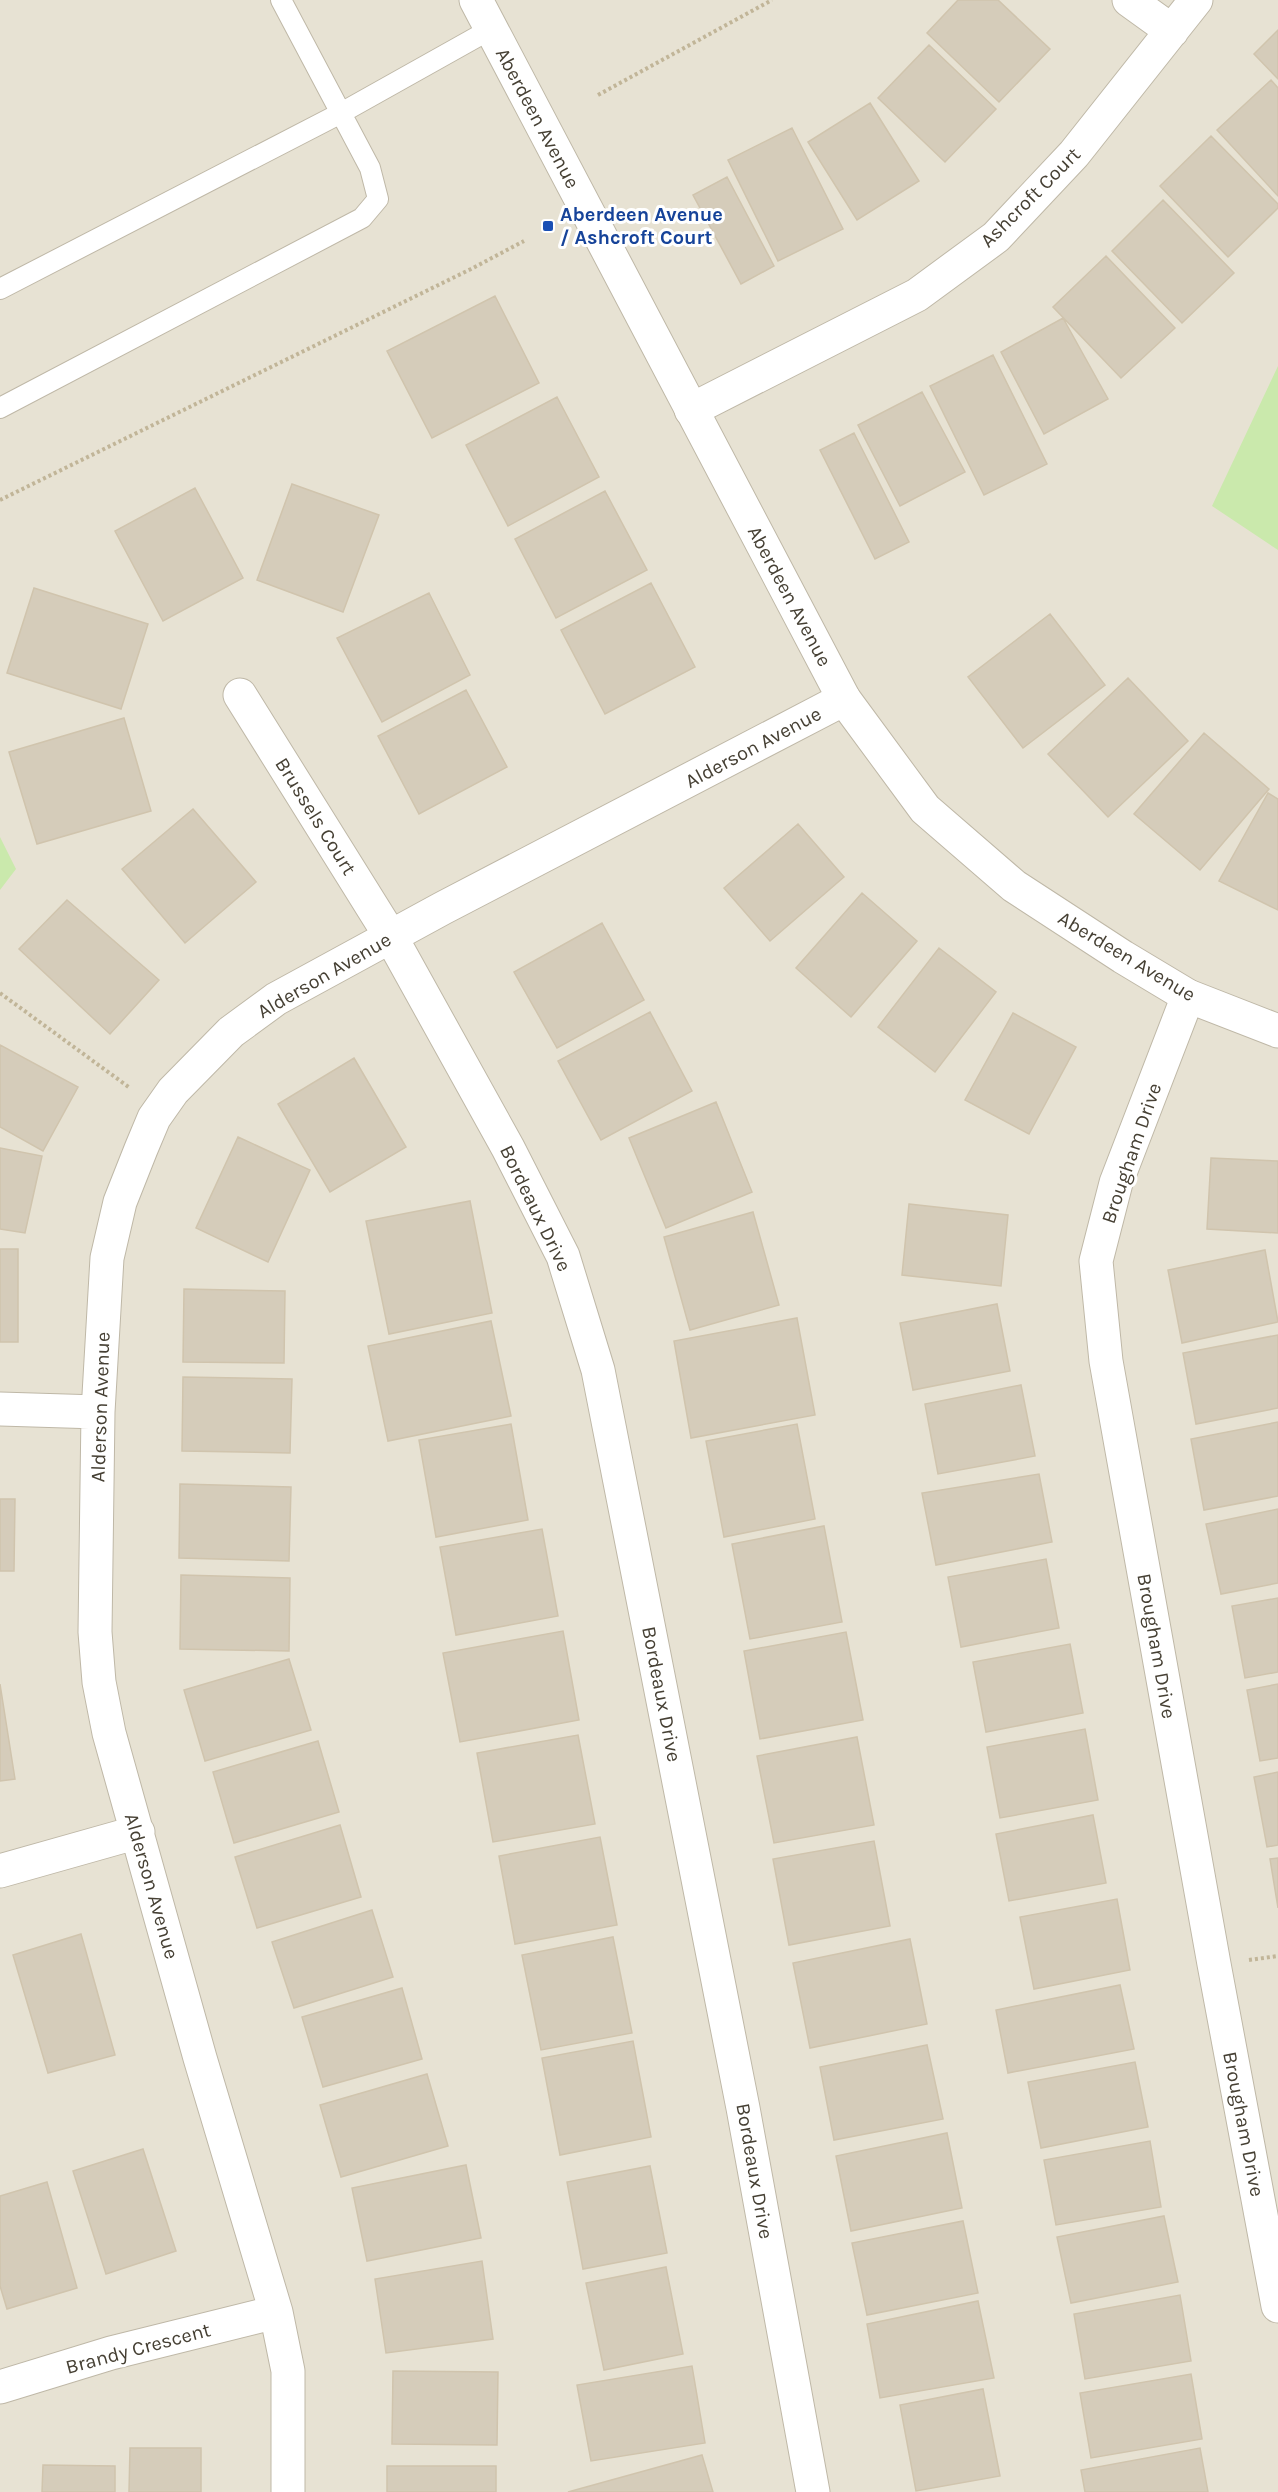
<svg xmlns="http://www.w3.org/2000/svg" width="1278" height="2492" font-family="Karla,sans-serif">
<rect width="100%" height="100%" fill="#f3f0e5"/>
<!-- residential -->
<path fill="#e7e2d3" d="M0 0H1278V2492H0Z"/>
<!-- green -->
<path fill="#cae9ac" d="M1278 366V550L1212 506Z
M0 837 16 869 0 890Z"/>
<!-- building -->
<path fill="#d5ccba" stroke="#d0c4ad" stroke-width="1.5" d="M958 0H998L1050 49 999 102 927 33Z
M1278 30V79L1254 54Z
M929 45 996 109 945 162 878 98Z
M1271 80 1278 88V196L1217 130Z
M870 103 919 181 857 220 808 142Z
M792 128 843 229 778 261 728 160Z
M1211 136 1278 204V208L1228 257 1160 186Z
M727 177 774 266 741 284 693 195Z
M1163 200 1234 273 1182 323 1112 251Z
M1106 256 1175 328 1121 378 1053 307Z
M495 296 539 383 432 438 387 351Z
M1063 318 1108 399 1044 434 1001 352Z
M993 355 1047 464 984 495 930 386Z
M922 392 965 472 900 506 858 425Z
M557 397 599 477 508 526 466 445Z
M854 433 909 542 875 559 820 450Z
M292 484 379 515 343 612 257 580Z
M195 488 243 578 163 621 115 531Z
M605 491 647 570 556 618 515 539Z
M651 583 695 667 605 714 561 630Z
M34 588 148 624 121 709 7 673Z
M429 593 470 675 382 722 337 638Z
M1050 614 1105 685 1023 748 968 677Z
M1128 678 1188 741 1108 817 1048 754Z
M466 690 507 767 419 814 378 736Z
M124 718 151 811 37 844 9 752Z
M1204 733 1269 789 1200 870 1134 814Z
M1268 793 1278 799V910L1219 881Z
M193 809 256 882 185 943 122 869Z
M798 824 844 877 770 941 724 888Z
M862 893 917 941 851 1017 796 968Z
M67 900 159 980 110 1034 19 949Z
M602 923 644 1000 557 1048 514 972Z
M939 948 996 992 935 1072 878 1027Z
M650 1012 692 1091 601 1140 558 1061Z
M1013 1013 1076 1047 1029 1134 965 1100Z
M0 1045 78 1087 43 1151 0 1127Z
M354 1058 406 1147 330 1192 278 1104Z
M716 1102 752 1192 666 1228 629 1138Z
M238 1137 310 1170 268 1262 196 1228Z
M0 1148 42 1156 25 1233 0 1229Z
M1211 1158 1278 1161V1233L1207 1229Z
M470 1201 492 1313 389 1334 366 1221Z
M909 1204 1008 1215 1001 1286 902 1275Z
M753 1212 779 1305 690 1330 664 1237Z
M0 1249H18V1342H0Z
M1265 1250 1278 1322 1182 1343 1168 1270Z
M184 1289 285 1291 284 1363 183 1362Z
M997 1304 1010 1371 913 1390 900 1323Z
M797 1318 815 1415 691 1438 674 1341Z
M491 1321 511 1416 388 1441 368 1346Z
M1278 1335V1408L1196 1424 1183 1353Z
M183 1377 292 1379 290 1453 182 1451Z
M1021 1385 1035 1456 938 1474 925 1404Z
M1278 1422V1496L1204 1510 1191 1439Z
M511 1424 528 1520 436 1537 419 1440Z
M797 1424 815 1519 724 1537 706 1441Z
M1039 1474 1052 1542 936 1565 922 1493Z
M180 1484 291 1487 289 1561 179 1558Z
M0 1499H15L14 1571H0Z
M1278 1509V1583L1221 1594 1206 1524Z
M824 1526 842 1622 750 1639 732 1544Z
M542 1529 558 1616 456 1635 440 1547Z
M1046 1559 1059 1628 961 1647 948 1577Z
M181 1575 290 1578 289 1651 180 1649Z
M1278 1598V1672L1245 1678 1232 1606Z
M563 1631 579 1720 460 1742 443 1653Z
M846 1632 863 1720 760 1739 744 1651Z
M1070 1644 1083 1713 986 1732 973 1662Z
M289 1659 311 1730 205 1761 184 1690Z
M0 1684 15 1779 0 1781Z
M1278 1684V1758L1260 1761 1247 1690Z
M1085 1729 1098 1800 1000 1818 987 1747Z
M578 1735 595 1824 493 1842 477 1753Z
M857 1737 874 1825 774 1843 757 1756Z
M318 1741 339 1812 234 1843 213 1772Z
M1278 1772V1845L1267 1847 1254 1777Z
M1093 1815 1106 1883 1009 1901 996 1834Z
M340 1825 361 1897 257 1928 235 1857Z
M600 1837 617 1925 515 1944 499 1856Z
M874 1841 890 1926 789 1945 773 1859Z
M1278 1858V1908L1270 1859Z
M1117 1899 1130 1970 1034 1989 1020 1917Z
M372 1910 393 1977 294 2008 272 1942Z
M81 1934 115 2055 48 2073 13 1955Z
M613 1937 632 2033 541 2050 522 1955Z
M910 1939 927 2024 810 2048 793 1963Z
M1120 1985 1134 2049 1008 2073 996 2010Z
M402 1988 422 2059 323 2087 302 2017Z
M633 2041 651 2137 560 2155 542 2058Z
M927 2045 943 2119 834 2140 820 2067Z
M1135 2062 1148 2127 1041 2148 1028 2082Z
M427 2074 448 2146 341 2177 320 2105Z
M947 2133 962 2208 851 2231 836 2156Z
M1150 2141 1161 2207 1056 2225 1044 2160Z
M143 2149 176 2251 106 2274 73 2171Z
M466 2165 481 2238 367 2261 352 2188Z
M650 2166 667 2253 583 2269 567 2182Z
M47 2182 77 2288 7 2309 0 2286V2196Z
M1164 2216 1178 2282 1071 2303 1057 2237Z
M963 2221 978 2293 867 2315 852 2243Z
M482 2261 493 2339 386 2353 375 2279Z
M666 2267 683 2354 604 2370 586 2283Z
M1180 2295 1191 2361 1085 2379 1074 2314Z
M978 2301 994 2378 880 2398 867 2324Z
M692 2366 705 2443 591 2461 577 2385Z
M393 2371 498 2372 497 2445 392 2444Z
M1191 2374 1202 2439 1091 2458 1080 2393Z
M983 2389 1000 2476 916 2491 900 2405Z
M130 2448H201V2492H129Z
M1200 2448 1208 2492H1085L1081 2470Z
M702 2455 713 2492H568Z
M43 2465 115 2466V2492H42Z
M387 2466H496V2492H387Z"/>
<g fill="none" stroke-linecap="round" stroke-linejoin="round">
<defs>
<path id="service" d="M0 289 341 113 491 29
M0 408 362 218 378 199 370 168 281 0"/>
<path id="minor" d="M1129 0 1172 31
M691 410 917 295 996 237 1074 154 1196 0
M240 695 391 937 508 1148 563 1256 598 1370 743 2108 813 2492
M1188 996 1116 1183 1096 1261 1106 1361 1214 1964 1278 2306
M0 1409 98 1412
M0 1871 138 1832
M0 2387 111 2353 276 2312
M288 2492V2371L276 2312 200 2058 109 1733 99 1682 95 1632 98 1412 107 1258 120 1202 141 1149 154 1118 173 1091 231 1032 276 999 443 908 844 699"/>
<path id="tertiary" d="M476 0 844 699 925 809 1014 886 1123 957 1188 996 1278 1031"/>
</defs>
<!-- service casing -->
<use href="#service" stroke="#bfb8a7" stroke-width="22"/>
<!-- minor casing -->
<use href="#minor" stroke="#bfb8a7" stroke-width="35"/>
<!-- tertiary casing -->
<use href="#tertiary" stroke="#bfb8a7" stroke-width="35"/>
<!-- path -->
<path stroke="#c1b598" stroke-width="4" stroke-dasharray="3 3" stroke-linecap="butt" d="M598 95 772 0
M0 500 471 269 524 241
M0 993 130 1088
M1249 1960 1278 1956"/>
<!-- service -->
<use href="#service" stroke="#fff" stroke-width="20"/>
<!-- minor -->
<use href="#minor" stroke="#fff" stroke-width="33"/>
<!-- tertiary -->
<use href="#tertiary" stroke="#fff" stroke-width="33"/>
</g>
<!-- markers -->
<rect fill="#1a4fb4" stroke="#fff" stroke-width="2" x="542" y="220" width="12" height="12" rx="3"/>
<g text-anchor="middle" stroke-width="6" stroke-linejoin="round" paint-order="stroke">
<!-- street labels -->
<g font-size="20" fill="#464034" stroke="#fff">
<text transform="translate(538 118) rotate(62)" y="7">Aberdeen Avenue</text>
<text transform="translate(1030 197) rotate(-45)" y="7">Ashcroft Court</text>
<text transform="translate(790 596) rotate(62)" y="7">Aberdeen Avenue</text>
<text transform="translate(753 747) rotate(-28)" y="7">Alderson Avenue</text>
<text transform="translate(316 816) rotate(58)" y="7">Brussels Court</text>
<text transform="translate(1127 956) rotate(31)" y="7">Aberdeen Avenue</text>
<text transform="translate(324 975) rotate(-30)" y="7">Alderson Avenue</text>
<text transform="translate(1131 1153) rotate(-71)" y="7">Brougham Drive</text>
<text transform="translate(536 1208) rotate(64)" y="7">Bordeaux Drive</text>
<text transform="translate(100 1407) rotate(-88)" y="7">Alderson Avenue</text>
<text transform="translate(1157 1646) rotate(80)" y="7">Brougham Drive</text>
<text transform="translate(662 1694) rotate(79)" y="7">Bordeaux Drive</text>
<text transform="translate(152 1886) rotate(74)" y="7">Alderson Avenue</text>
<text transform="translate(1244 2124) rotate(79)" y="7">Brougham Drive</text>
<text transform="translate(755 2171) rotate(80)" y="7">Bordeaux Drive</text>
<text transform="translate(138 2348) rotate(-15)" y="7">Brandy Crescent</text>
</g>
<!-- transit labels -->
<g font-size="20" font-weight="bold" fill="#164399" stroke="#fff" text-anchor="start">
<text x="560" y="221">Aberdeen Avenue<tspan x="560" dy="23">/ Ashcroft Court</tspan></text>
</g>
</g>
</svg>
